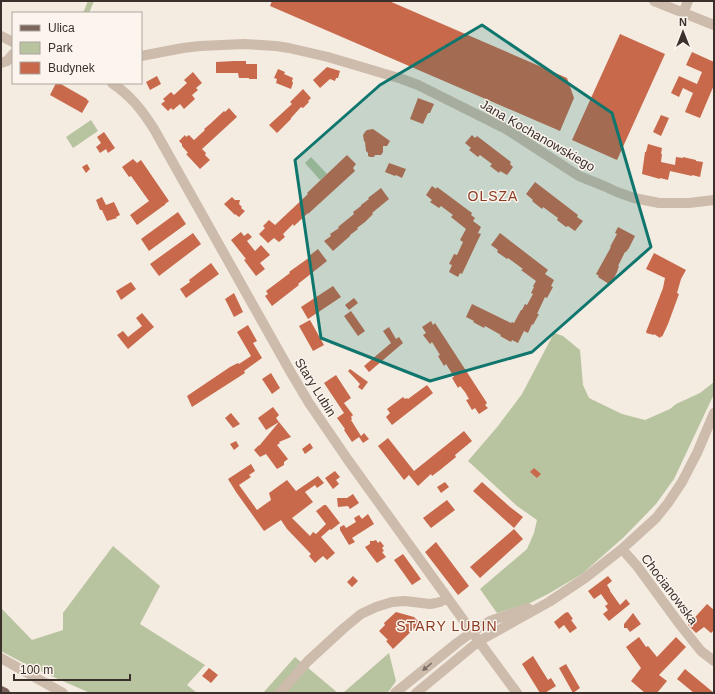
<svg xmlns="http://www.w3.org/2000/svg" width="715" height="694" font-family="Helvetica,sans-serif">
<rect width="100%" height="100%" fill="#f4ebe1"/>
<!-- green -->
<path fill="#b8c4a0" d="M88 1H94L89 13H83Z
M91 120 98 131 73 148 66 137Z
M311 157 327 174 320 180 305 163Z
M554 333 563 336 580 350 583 385 589 398 622 414 645 420 670 409 676 404 700 393 714 382V394L674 479 656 504 624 537 582 574 548 594 530 603 497 613 480 589 527 549 534 533 537 520 517 506 468 461 498 426 522 394Z
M113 546 160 586 140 624 205 665 187 685 197 693H90L31 667 1 651V608L32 640 63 630V613Z
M389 653 396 681 389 691 386 693H343Z
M295 657 338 693H263Z"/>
<!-- building -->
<path fill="#c8694b" d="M272 1H389L567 78 574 98 560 131 270 6Z
M620 34 665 54 617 160 572 140Z
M692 52 714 62V85L700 118 685 112 693 93 683 88 679 97 671 93 679 76 697 84 702 72 686 65Z
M234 61H246V64H257V79H249V78H239L238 73H216V62Z
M327 67 340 71 338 78H336L335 81 330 79 320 88 313 80Z
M278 69 285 72 284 74 293 78 292 81 293 83 291 89 276 83 277 79 274 78Z
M193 72 202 83 196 88 198 90 192 95 195 99 184 109 180 104 173 110 171 108 168 111 161 104 165 101 163 99 171 92 174 95 187 83 184 80Z
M157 76 161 84 150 90 146 82Z
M56 83H59L87 99V100L89 101 82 113 50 95Z
M303 89 311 98 308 101 309 102 303 108 301 107 291 118V119L277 133 269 125 292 104 290 102Z
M418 98 434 104 430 113H428L423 124 410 119Z
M229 108 237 117 202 149 206 153 205 155 210 160 200 169 186 154 188 153 182 146V144L179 141 185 135 186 137 189 135 194 140 205 130 204 129 210 124 224 111 225 112Z
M661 115 669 118 661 136 653 132Z
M373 129 390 141 387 146H383V152L381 155H375L374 157H370L368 156V153L366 151 365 142 364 141 363 135 365 132 367 130Z
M104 132 115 148 108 153 106 149 100 153 96 147 101 143 97 137Z
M472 135 475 138 477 136 511 162 510 164 513 167 507 175 500 171 499 173 490 166 492 164 480 155 478 157 469 150 471 148 465 143Z
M648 144 662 148 661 154H662L661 162 675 165 676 157 683 158V157L696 160V161L703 162 700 177 692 175V176L670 171 668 180 660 178V179L642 174 645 152H646Z
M347 155 356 164 353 168 355 171 308 214V213L294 226 293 224 283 234 285 237 279 242 274 238 268 243 259 234 265 228 263 226 269 220 275 225 308 194 307 193Z
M133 159 137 163 141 160 169 201 165 204V205L163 206 137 225 130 215 149 201 131 176 129 177 122 167Z
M389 163 406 169 402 178 396 175 395 176 385 172Z
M87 164 90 169 86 173 82 167Z
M535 182 578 215 577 217 583 221 575 231 568 226 566 227 557 220 558 218 543 207 542 209 532 201 533 200 526 194Z
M432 186 436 189 437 187 472 213 471 215 475 218 473 221 481 227 478 233 481 234 478 240 462 274 460 273 458 277 449 272 452 265 449 264 454 254 457 255 463 242 460 240 466 229 451 217 453 215 441 206 439 208 430 202 432 200 426 195Z
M381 188 389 199 372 213 373 214 365 222 357 228 358 229 350 235V236L333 251 324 241 331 236 330 234 339 228 338 227 354 214 353 212 361 206V205L369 199 368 198Z
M102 197 106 205 114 202 120 215 116 217 117 218 107 221 102 210H100L96 200Z
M232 197 235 200H240L239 204 242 207 241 208 245 211 239 217 235 214V215L224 204Z
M178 212 186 224 149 251 141 239Z
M618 227 635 236 629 248 626 252H625L618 266H619L617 272 611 284H609L598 277 599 276 596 274 611 247H610L617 234 615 233Z
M241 232 244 236 248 233 252 237 247 241 255 251 261 245 270 255 260 263 265 269 256 276 244 260 246 259 231 240Z
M193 233 201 244 159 276 150 264Z
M500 233 548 270 545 274 554 280 551 286 553 287 547 298 545 297 537 314H539L533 325 532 324 528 333 524 331 518 343 512 340 511 342 500 336 501 335 485 326 484 328 473 322 474 321 466 317 472 304 511 323 512 322 514 323 521 310H522L525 304 527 305 533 294 531 293 534 287 533 286 536 281 521 270 523 269 508 258 507 259 497 252 498 250 491 245Z
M318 249 327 261 298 284 299 285 272 306 265 296 268 294 266 291 290 273 289 272 310 257 309 256Z
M654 253 686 270 681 279 677 293 679 294 668 324 662 337 661 336 660 338 654 334V335L646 333 647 332H646L663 288 665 278 646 269Z
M211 263 219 274 186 298 180 289 190 282 189 280Z
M131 282 136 289 121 300 116 291Z
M333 286 341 297 308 319 301 307Z
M234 293 243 312 234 317 225 299Z
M354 298 358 303 349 310 345 305Z
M351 311 365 331 358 336 344 316Z
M142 313 154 327 128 349 117 335 123 331 128 337 142 326 136 318Z
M310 320 324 345 313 351 299 326Z
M431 321 433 325 435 323 487 403 485 405 488 408 479 414 475 408 472 410 466 400 469 399 465 392 460 386 458 388 452 378 454 377 446 364 444 366 438 356 440 355 432 342 430 344 423 335 426 333 422 327Z
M248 325 257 341 253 343 262 358 244 371 245 373 192 407 187 396 230 367 238 363 239 364 251 356 237 332Z
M389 327 396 339 399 337 403 343 369 372 364 366 391 343 383 331Z
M350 369 368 382 362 390 358 387 360 384 348 371Z
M271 373 280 388 272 394 262 379Z
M336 375 351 398 344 403 353 415 351 417 352 419 351 420 361 436 364 433 369 439 363 443 359 437 352 442 344 430 345 429 337 418 344 413 324 383Z
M427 385 433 393 392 425 386 417 390 413 387 409 403 397 405 399 407 398 408 399Z
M273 407 279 415 276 418 279 422 266 430 258 418Z
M231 413 240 424 233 428 225 418Z
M279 422 291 437 279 442 280 443 277 445 288 459 284 462V465L277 469 266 454 260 457 254 450 259 445V446Z
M464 431 472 441 455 455 456 457 440 470 432 476 431 474 418 486 409 475 404 480 378 446 388 438 414 471Z
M236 441 239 446 234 450 230 444Z
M310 443 313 448 305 454 302 449Z
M251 464 255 471 249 475 251 477 239 485 257 510 271 500 269 493 287 480 296 491 318 476 324 483 317 488 315 485 305 492 313 502 292 518 310 536 313 532 316 534 326 524 316 511 324 505H326L340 523 331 530 330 529 321 537 335 553 327 560 323 556 315 563 309 556 311 554 287 529 281 520 264 531 236 492 228 479Z
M534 468 541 474 537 478 530 472Z
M335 471 340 477 336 480 339 484 333 489 325 478Z
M445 482 449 487 441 493 437 487Z
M482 482 510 507 523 517 514 528 473 491Z
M353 494 359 503 350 509 348 506 338 507 337 498H347Z
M447 500 455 510 431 528 423 518Z
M368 514 374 524 352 538 355 542 349 545 340 530V527L344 525 346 528 356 522 354 518 359 515 362 519Z
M514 529 523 539 480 578 470 567Z
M376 540 378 543 380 541 384 546 382 548 384 551 382 552 386 557 377 563 370 554 365 547 370 544V541H373Z
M436 542 469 586 458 595 425 552Z
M403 554 421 579 412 585 394 560Z
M353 576 358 581 352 587 347 582Z
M608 576 612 581 607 585 610 590V591L620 605 626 599 630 604 609 621 603 614 608 610 605 606 608 604 601 594 594 599 588 591Z
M707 604 714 610V630L711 633 704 627 696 633 688 625Z
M396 612 414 617 420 623 393 649 386 641 388 640 379 631 385 625 384 623Z
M568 612 573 619 571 620 577 628 570 633 564 625 559 629 554 622 565 613Z
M633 613 641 624 630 632 627 628H624V624Z
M639 637 646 647 648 646 657 657 676 637 686 647 659 675 667 681 657 693H645L631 681 641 668 626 647Z
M533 656 548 680 551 678 556 686 545 693H540L522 664Z
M566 664 580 688 573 693 559 668Z
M209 668 218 675 211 683 202 676Z
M685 669 714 693H694L677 679Z"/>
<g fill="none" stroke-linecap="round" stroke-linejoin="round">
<!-- minor -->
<path stroke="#cdbbac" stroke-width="10" d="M654 1 714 25
M683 13 688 1
M1 36 13 42
M141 56 183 48 200 46 244 44 276 46 289 48 328 57 402 79 418 85 506 129 579 176 604 186 617 192 634 198 659 203H689L714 200
M1 63 7 61 13 54
M112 83C131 96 142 110 154 129L290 371 309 403 348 460 472 632 517 693
M622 549 637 566 681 626 701 651 714 661
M1 658 63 693
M280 693 308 661 344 628 361 614 376 607 392 602 405 601 430 604 436 603 440 602 447 597
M395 693 457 643 472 632 490 621 528 608
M416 693 479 641 549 602 585 578 622 549 656 518 668 503 682 482 697 453 714 413"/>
<!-- major -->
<path stroke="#7d675c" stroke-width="10" d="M1 691 5 693"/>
</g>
<!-- one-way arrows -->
<defs><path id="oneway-solid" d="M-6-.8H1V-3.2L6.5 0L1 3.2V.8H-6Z"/></defs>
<use fill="#7d6f65" href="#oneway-solid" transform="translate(427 667) rotate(141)"/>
<!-- marked area -->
<path fill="#0f766e" fill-opacity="0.2" stroke="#0f766e" stroke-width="3" stroke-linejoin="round" d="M482 25 612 113 651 247 532 352 430 381 321 338 295 160 380 85Z"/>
<g text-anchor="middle" stroke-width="3" stroke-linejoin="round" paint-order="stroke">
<!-- street labels -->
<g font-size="13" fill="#3b302b" stroke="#fbf5ee">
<text transform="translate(538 135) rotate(30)" y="5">Jana Kochanowskiego</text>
<text transform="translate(316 387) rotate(58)" y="5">Stary Lubin</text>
<text transform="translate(670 589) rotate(53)" y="5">Chocianowska</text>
</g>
<!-- neighbourhood labels -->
<g font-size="14" letter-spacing="1" fill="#8c3b22" stroke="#fbf5ee">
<text x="493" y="201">OLSZA</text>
<text x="447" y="631">STARY LUBIN</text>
</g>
</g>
<!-- border -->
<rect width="715" height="694" fill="none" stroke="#3b302b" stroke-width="4"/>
<!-- legend -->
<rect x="12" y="12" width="130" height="72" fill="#fbf5ee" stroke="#aea6a0"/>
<rect x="20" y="25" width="20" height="6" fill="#7d675c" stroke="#aea6a0"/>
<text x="48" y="32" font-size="12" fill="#3b302b">Ulica</text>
<rect x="20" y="42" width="20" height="12" fill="#b8c4a0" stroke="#aea6a0"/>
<text x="48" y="52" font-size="12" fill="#3b302b">Park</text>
<rect x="20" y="62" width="20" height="12" fill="#c8694b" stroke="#aea6a0"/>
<text x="48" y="72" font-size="12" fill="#3b302b">Budynek</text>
<!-- north arrow -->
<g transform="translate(683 32)" stroke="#fbf5ee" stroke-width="3" paint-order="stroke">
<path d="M0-3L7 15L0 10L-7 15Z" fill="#3b302b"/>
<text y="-6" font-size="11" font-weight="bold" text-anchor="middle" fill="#3b302b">N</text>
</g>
<!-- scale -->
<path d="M14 674v6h116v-6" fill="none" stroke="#3b302b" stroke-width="2"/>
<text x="20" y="674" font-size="12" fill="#3b302b" stroke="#fbf5ee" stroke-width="3" paint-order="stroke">100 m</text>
</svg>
